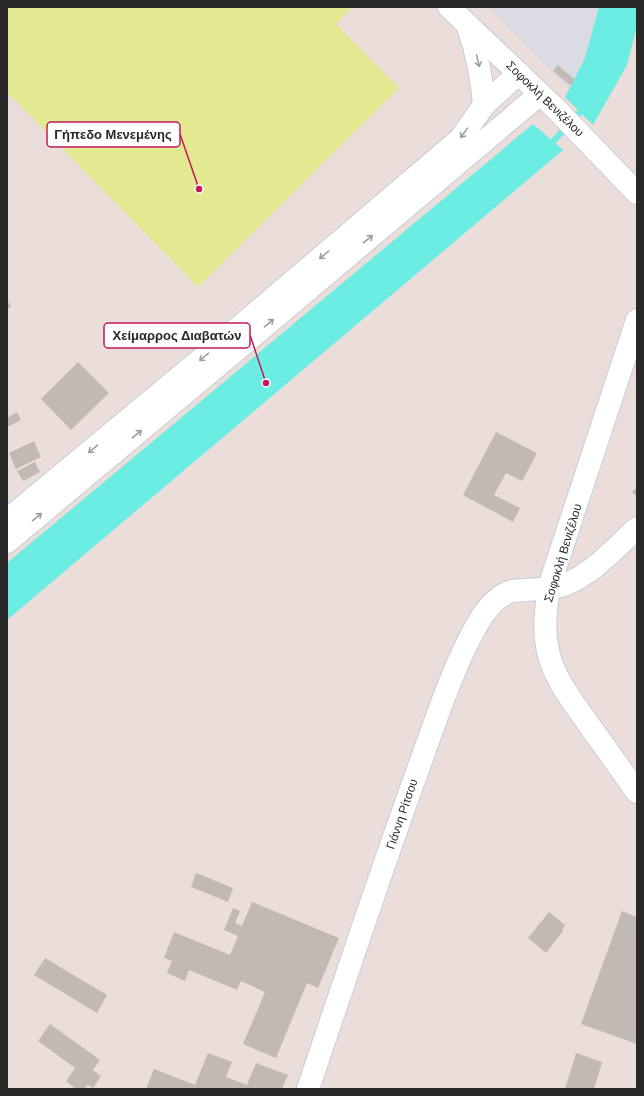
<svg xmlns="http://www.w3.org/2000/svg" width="644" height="1096" font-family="Helvetica,sans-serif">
<rect width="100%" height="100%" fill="#ebddd9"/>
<!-- industrial -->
<path fill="#dadbe3" d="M488 7H613L570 90Z"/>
<!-- pitch -->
<path fill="#e2e991" d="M7 7H352L336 24 399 88 198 287 7 92Z"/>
<!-- water -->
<path fill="#6bede3" d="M599 7H637V26L627 65 593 125 565 97 585 58Z
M533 124 563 150 7 620V563Z"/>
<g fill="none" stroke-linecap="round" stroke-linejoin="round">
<!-- stream -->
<path stroke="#6bede3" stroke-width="6" d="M548 147 585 107"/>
</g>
<!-- building -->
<path fill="#c2b9b5" d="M558 65 575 80 570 85 553 71Z
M7 300 11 307 7 309Z
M78 362 109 393 71 430 41 399Z
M17 412 21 420 7 427V418Z
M496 432 537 453 522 481 506 473 494 495 520 508 513 522 463 495Z
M34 441 41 457 16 469 9 453Z
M35 462 40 472 23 481 17 471Z
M637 487V496L632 492Z
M196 873 233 888 228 902 191 887Z
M252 902 339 938 318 988 307 983 276 1058 243 1044 265 992 241 981 237 990 189 970 185 981 167 973 172 961 164 958 174 932 230 955 238 936 224 930 233 908 240 911 235 923 242 926Z
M622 911 637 917V1044L581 1024Z
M549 912 565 925 562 930 563 931 546 953 528 938Z
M45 958 107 995 97 1013 34 975Z
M50 1024 100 1060 93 1070 101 1076 93 1088 88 1085 84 1089H76L66 1081 75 1068 38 1041Z
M208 1053 232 1062 226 1077 247 1085 256 1063 288 1075 282 1089H146L154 1069 195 1085Z
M576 1053 602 1062 594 1089H565Z"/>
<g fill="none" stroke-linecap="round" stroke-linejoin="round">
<defs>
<path id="secondary" d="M449 7 556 109 637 193
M468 27C477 53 482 78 484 105
M637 320 549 587C546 608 543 630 548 651 554 679 573 702 589 725 605 747 621 770 637 792
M7 520 224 340 460 139 484 105 519 73
M7 542 234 352 540 94
M308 1089C344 983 379 877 417 772 435 723 452 668 478 623 486 609 496 596 512 591 529 589 548 590 564 585 593 574 615 548 637 528"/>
</defs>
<!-- secondary casing -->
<use href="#secondary" stroke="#c5ced6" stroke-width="24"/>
<!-- secondary -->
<use href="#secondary" stroke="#fff" stroke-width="22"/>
</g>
<!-- one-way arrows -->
<defs><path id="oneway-shaft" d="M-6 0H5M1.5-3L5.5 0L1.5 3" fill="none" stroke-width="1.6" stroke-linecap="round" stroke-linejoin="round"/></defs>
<g stroke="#9e9e9e">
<use href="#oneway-shaft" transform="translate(478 61) rotate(77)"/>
<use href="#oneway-shaft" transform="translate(464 133) rotate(126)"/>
<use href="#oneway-shaft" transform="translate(368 239) rotate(-40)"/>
<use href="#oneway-shaft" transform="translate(324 255) rotate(140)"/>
<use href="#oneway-shaft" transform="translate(269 323) rotate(-40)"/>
<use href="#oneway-shaft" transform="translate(204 357) rotate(140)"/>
<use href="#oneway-shaft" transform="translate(137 434) rotate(-40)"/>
<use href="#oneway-shaft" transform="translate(93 449) rotate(140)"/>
<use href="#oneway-shaft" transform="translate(37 517) rotate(-40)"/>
</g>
<g text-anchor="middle" stroke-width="3" stroke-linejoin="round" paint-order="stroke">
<!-- street labels -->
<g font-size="12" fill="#282828" stroke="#fff">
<text transform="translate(545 99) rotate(44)" y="4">Σοφοκλή Βενιζέλου</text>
<text transform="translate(563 553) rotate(-73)" y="4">Σοφοκλή Βενιζέλου</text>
<text transform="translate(402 814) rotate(-71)" y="4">Γιάννη Ρίτσου</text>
</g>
</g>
<!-- callouts -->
<path fill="none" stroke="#c2185b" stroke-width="1.5" d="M199 189L180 134M266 383L250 335"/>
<g fill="#c2185b" stroke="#fff" stroke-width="1.5">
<circle cx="199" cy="189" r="4"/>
<circle cx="266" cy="383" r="4"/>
</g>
<g fill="#fff" stroke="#c2185b" stroke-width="1.5">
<rect x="47" y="122" width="133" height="25" rx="4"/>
<rect x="104" y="323" width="146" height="25" rx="4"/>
</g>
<g font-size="13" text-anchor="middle" font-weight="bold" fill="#282828">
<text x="113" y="139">Γήπεδο Μενεμένης</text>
<text x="177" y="340">Χείμαρρος Διαβατών</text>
</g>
<!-- border -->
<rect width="644" height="1096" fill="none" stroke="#282828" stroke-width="16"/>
</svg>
